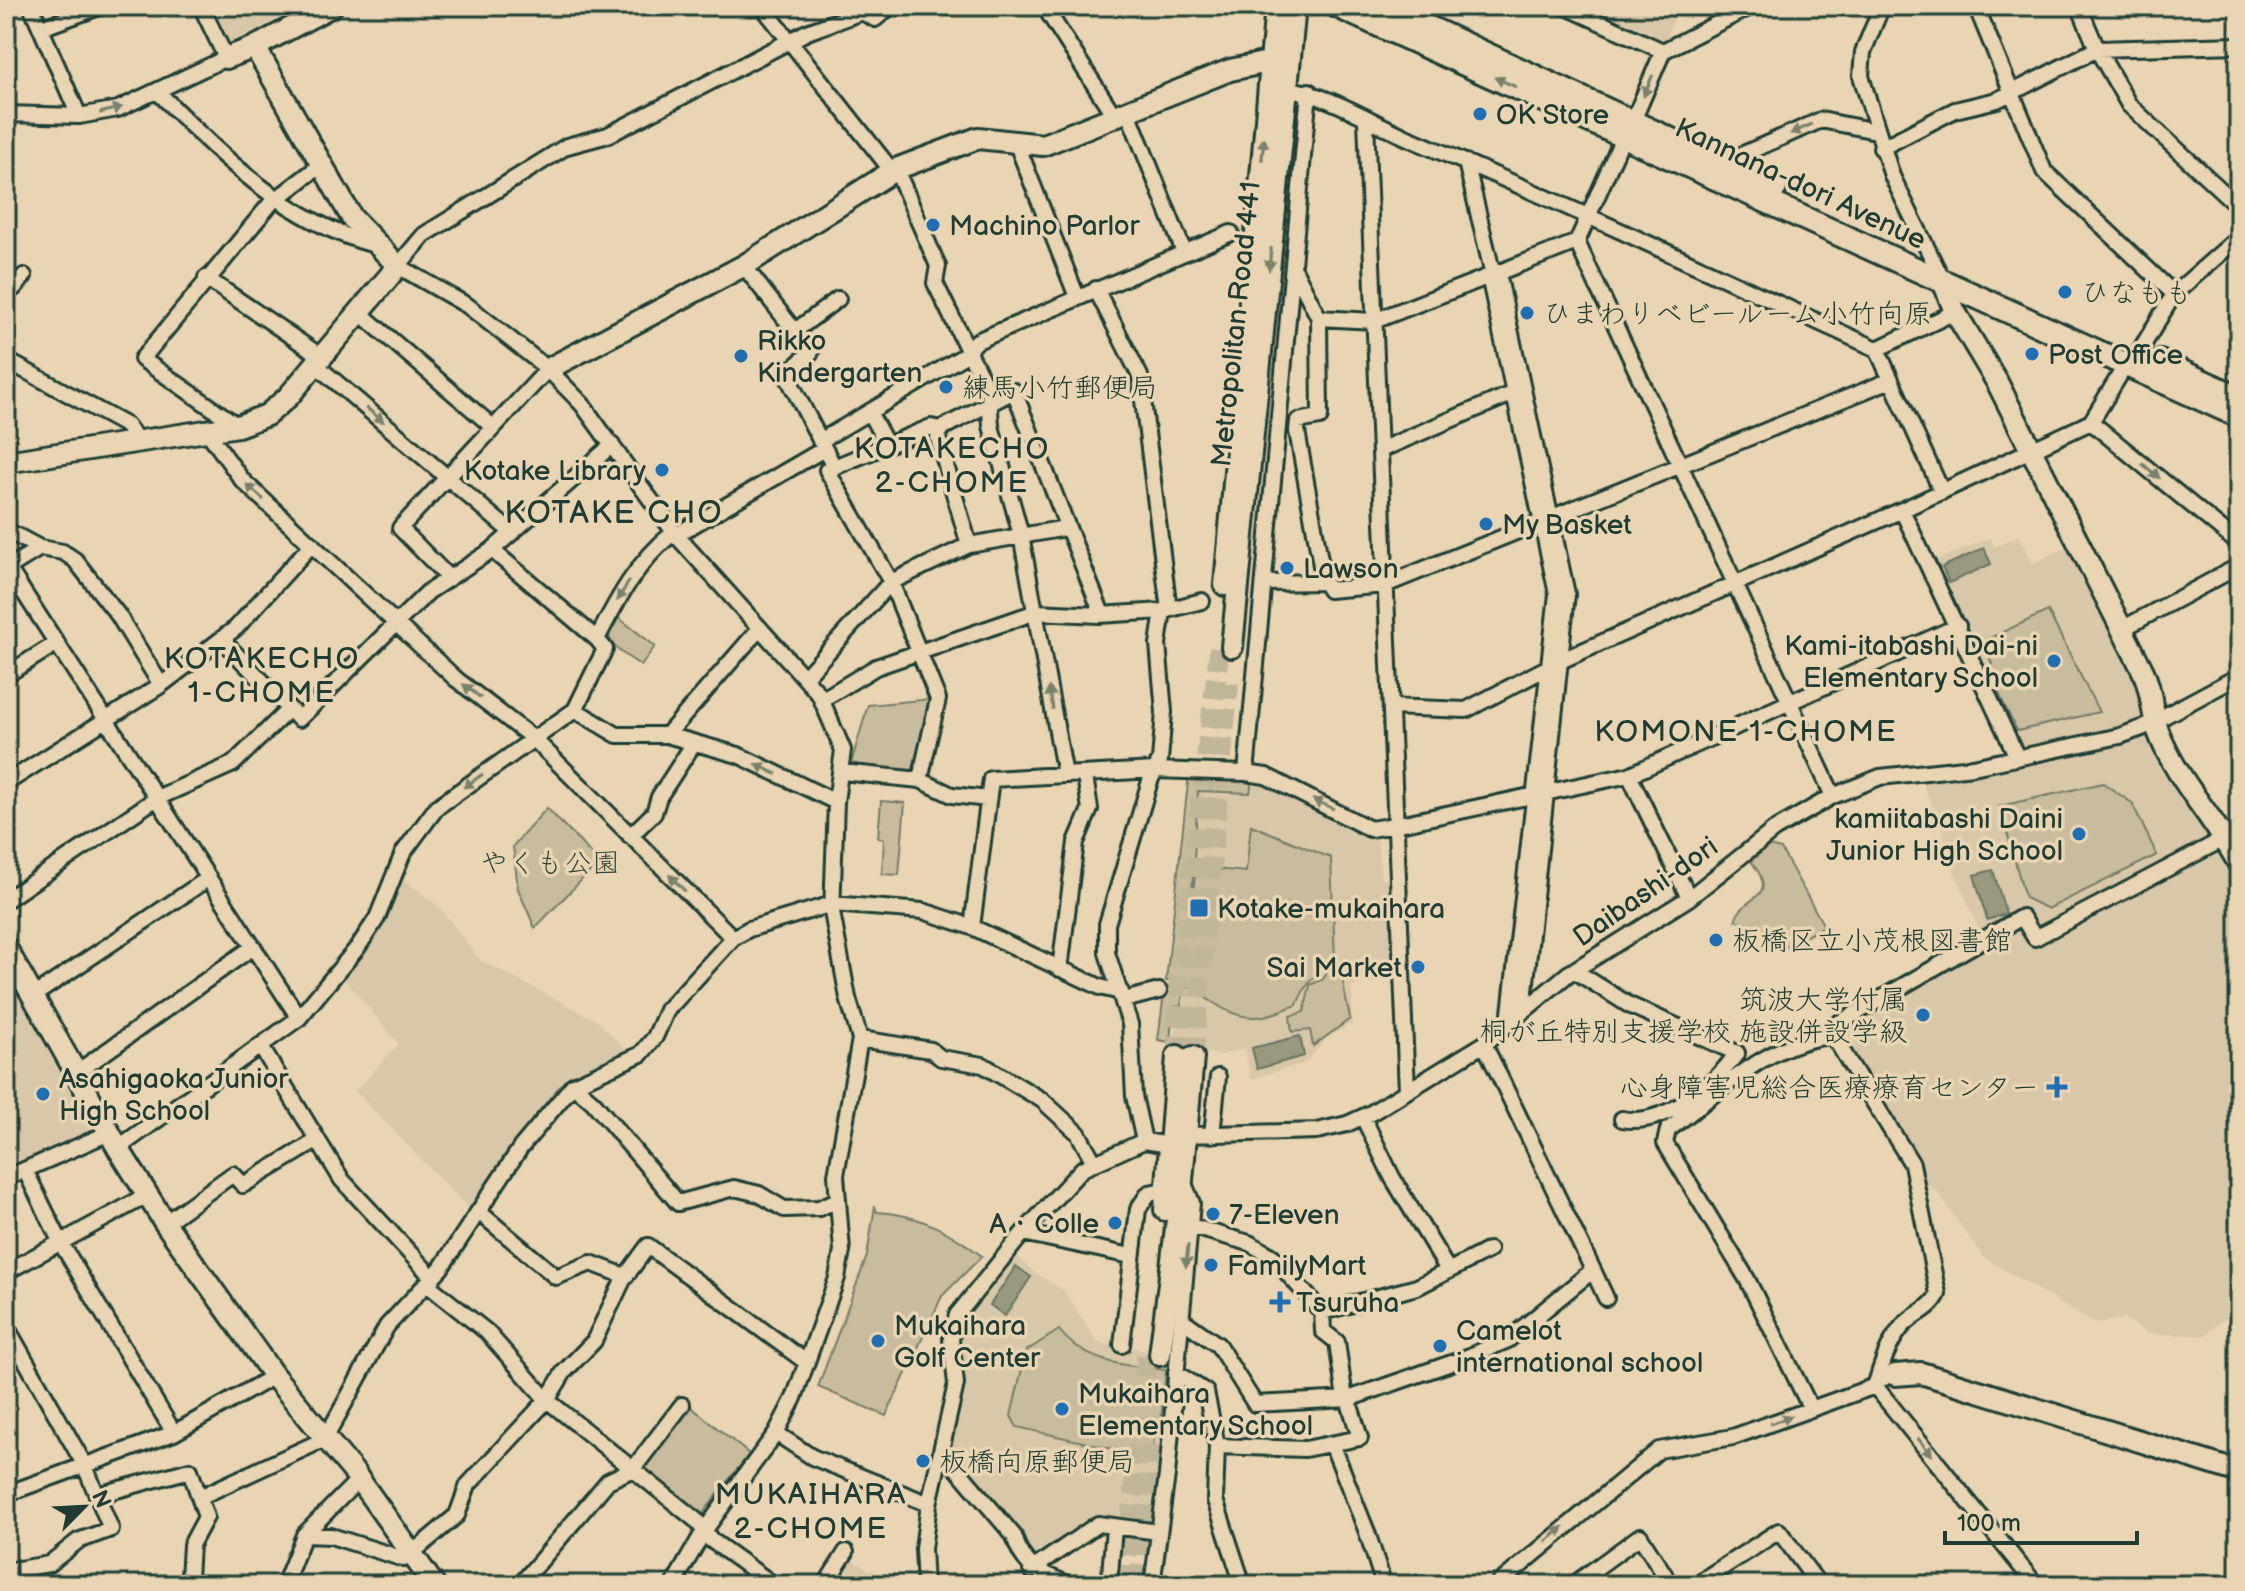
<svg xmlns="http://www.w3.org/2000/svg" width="2245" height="1591" font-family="'Balsamiq Sans','Klee One',sans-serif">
<rect width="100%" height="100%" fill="#e9d4b3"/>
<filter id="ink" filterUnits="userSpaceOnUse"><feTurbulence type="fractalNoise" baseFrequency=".0125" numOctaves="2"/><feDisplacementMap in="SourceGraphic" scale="16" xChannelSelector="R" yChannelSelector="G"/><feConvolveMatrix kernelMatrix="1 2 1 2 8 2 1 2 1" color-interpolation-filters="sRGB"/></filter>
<g filter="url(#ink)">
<!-- built -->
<path fill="#d8c7a8" d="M210 6H312L233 43 226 40Z
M1575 6H1679L1663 45Z
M2019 536 2032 564 2074 544 2144 691 2145 718 2122 728 2021 750 1932 562 1990 538 1995 547Z
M2152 732 2217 837 2041 928 2027 910 1981 934 1945 849 1943 832 1921 779 2006 769Z
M1200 778 1266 781 1377 835 1381 879H1392L1391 963 1377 965 1376 983 1363 981 1352 988V1023L1327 1038 1305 1063 1251 1079 1245 1048 1222 1055 1172 1048 1183 992V982H1180Z
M2214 851 2223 852 2239 884V1274L2228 1281 2232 1312 2204 1336 2146 1333 2124 1318 2094 1323 1983 1257 1935 1189 1923 1181 1909 1143 1840 1031 1842 1025 2015 926 2022 927 2032 944Z
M399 876 439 907 481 961 598 1021 628 1052 573 1077 514 1146 471 1211 355 1091 399 1044 342 976Z
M6 971H10L99 1129 6 1174Z
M1013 1252 1033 1272 1064 1291 1098 1343 1173 1355 1156 1521 1152 1524 1099 1519 1037 1560 947 1447 965 1372 958 1353 963 1319Z
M847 1557 895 1585H830Z"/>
<!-- green -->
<path fill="#c8bb9e" stroke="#747c69" stroke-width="2" d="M2048 611 2099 712 2017 731 1989 673 1992 664 1983 641Z
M615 615 655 646 641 666C617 648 600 645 615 615Z
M932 699 916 774 851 764 868 705Z
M1189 774 1252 780 1250 793 1198 791 1191 910 1196 867 1246 872 1251 825 1331 858 1335 961C1317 971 1304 985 1297 1005 1284 1009 1267 1018 1253 1017 1218 1017 1198 982 1166 981Z
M2103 783 2132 803 2157 855 2048 909 2025 898 2000 806Z
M881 801 905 803 899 875 882 874 884 839 878 838Z
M547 808 599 862 535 928 518 889 513 846Z
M1769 846 1781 849 1824 926 1787 947 1769 933 1735 920C1746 892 1781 900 1751 861Z
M1342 966C1341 985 1347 1000 1350 1019L1313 1046 1310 1030 1292 1032 1290 1016 1304 1012 1310 985 1323 979 1330 968Z
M1183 992 1181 1006 1173 1007 1170 1042 1158 1040 1164 993Z
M875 1206 877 1212C919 1214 949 1231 982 1256L942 1296 886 1416 818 1387 867 1256Z
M1059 1330C1086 1364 1126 1366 1166 1370L1160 1429H1155L1152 1458 1017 1427 1011 1416 1026 1351Z
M690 1406 749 1454 700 1517 640 1466Z"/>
<!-- water -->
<path fill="#999981" stroke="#687462" stroke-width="2" d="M1984 548 1991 564 1949 583 1942 567Z
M1993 870 2006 914 1987 920 1974 875Z
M1300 1036 1304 1056 1257 1069 1252 1048Z
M1016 1266 1031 1277 1005 1316 990 1305Z"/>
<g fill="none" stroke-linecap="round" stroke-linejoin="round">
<!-- secondary-tunnel -->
<path stroke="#c1b69a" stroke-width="20" stroke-dasharray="20 10" stroke-linecap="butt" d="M1177 1056 1178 987 1220 645
M1193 1057 1229 683
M1124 1585 1147 1353
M1139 1585 1155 1406"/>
<defs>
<path id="street" d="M31 6 79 116
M762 6 892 171
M1044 6 1115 117
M1564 6 1663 51
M1882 6 1863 52 1861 76 1892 176 1943 281
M1976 6 2044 171 2174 294
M2079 6 2097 49 2129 105 2239 207
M41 28 102 6
M1287 89C1327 93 1376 125 1415 141 1571 206 1724 279 1877 349L1955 312
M159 93C219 155 289 223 375 245
M1128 112 1184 252
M6 114 79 116 118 109 226 58 201 6
M1366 121 1407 1091
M1633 121 1663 51 1752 6
M1016 142 1077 297
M1881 148 1955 110 1997 100 2097 49 2239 45
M1466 162 1493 275
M1723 163 1821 120 1876 131
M896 169 938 266 935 283 989 393 991 426 1021 535 1065 775
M278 198 322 164
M1577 242 1833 796
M744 266 811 352 786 374 834 467
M1293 267 1319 318 1320 417 1298 421 1297 431 1324 582 1329 590 1385 585 1891 380
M1498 273 1567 594 1523 1010
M1489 276 1557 594 1509 1022
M206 278 322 357
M14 288 24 276
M1096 289 1140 376 1169 610
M360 313 493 427
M1319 318 1374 321 1577 242 1624 135
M795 331 838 299
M1877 349 1942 492
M2139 352 2174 294 2239 237
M6 360 127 426 139 442
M316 365 511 532
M869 412 887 445
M2091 422 2239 544
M238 426 142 359 276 197
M207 431 242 480 456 679 534 739 733 938
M820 441 962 357 977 341 1231 233
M1380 450 1523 389
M6 530 40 548 63 552 75 560 118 615 161 685
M676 535 824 449
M969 545 938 438 940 429 1014 391 1100 609 1099 615
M492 550 597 639
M8 568 299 1018
M6 569 40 548
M448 577 400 528 548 369
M1265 583 1324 582
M2122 629 2239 566
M226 635V644L299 719 428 592 492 550 612 445
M6 675 57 643
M805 677 891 582 969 545 1066 528
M823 699 876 667 1036 612 1099 615 1163 611 1202 601
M1391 707 1466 710 1560 661 1902 510
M575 710 617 735H667L738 755 836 802
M667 735 760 628
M2017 757 1902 510 2091 422 2127 363
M842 772 920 780 952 795 988 799
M1246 773 1309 91
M1629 775 1689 898
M920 780 938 699 891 582 827 470 931 427 940 429
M6 783 161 685 236 628 312 544
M630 836 654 813 659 797 694 743
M6 900 157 798 233 764 289 709
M972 927 991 779 1155 770 1246 773 1266 776 1370 829 1395 825 1629 775 1958 626
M1060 969 1076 842 1090 809 1085 776
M1575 971 1629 1005 1737 1053C1714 1086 1664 1127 1622 1119
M33 996 209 878
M1124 1000 1159 991
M1839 1023 2022 917 2035 938 2239 831
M860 1039 931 1050 941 1058 983 1065 1042 1100 1078 1133 1094 1162
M261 1047 342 1180 433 1278
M76 1073 253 947
M573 1085 593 1102 678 1203 734 1188 759 1194 784 1209 819 1208 838 1200
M1363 1117 1392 1177 1448 1270
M1185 1135 1317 1131 1347 1124 1371 1113 1484 1044 1568 974 1689 898 1774 830 1833 796 1880 777 1973 767 2120 736 2142 728 2239 676
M1212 1135 1218 1077
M1144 1141 1134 1096 1130 1024 1107 953V924L1150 781 1160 760 1164 712 1158 644 1163 611
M118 1148 299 1018 358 947 377 918 403 853 437 807 575 710 605 649 597 639C618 598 637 562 673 533
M25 1170 61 1243 174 1433
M6 1178 109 1133
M479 1212 556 1277 591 1263 625 1276
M165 1223 233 1174 243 1185 318 1140
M1190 1226 1249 1243 1272 1256 1322 1312 1417 1287 1489 1250
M1023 1233 1131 1256
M1593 1270 1606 1298
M6 1272 148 1195
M428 1285 487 1332 547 1400 697 1521 711 1540 774 1585
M1322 1312 1323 1331 1337 1342 1345 1399
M1181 1319 1218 1345 1255 1404 1348 1399 1460 1360 1508 1340 1593 1270 1484 1044
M6 1326 84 1464 111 1529 78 1541 49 1564 6 1571
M1122 1345 1138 1209 1149 1193 1168 1189
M1176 1373 1206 1392 1217 1446 1305 1449 1360 1438 1348 1399
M1875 1386 2036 1585
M1811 1409 1747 1279 1665 1143 1668 1130C1717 1094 1769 1040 1833 1036L1912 1164 1938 1294C1931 1310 1912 1314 1901 1328 1889 1343 1883 1361 1877 1380
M776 1433 812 1457 929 1504
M1332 1444 1367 1532 1384 1585
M1217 1446 1215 1500 1243 1585
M941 1450 1014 1536C1023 1568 1041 1574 1071 1585
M6 1494 174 1433 274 1376
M98 1495 190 1470 206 1517 191 1545 189 1578 179 1585
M202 1496 325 1439 387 1326 441 1268 521 1147 573 1085 641 1054 655 1037 667 1010 733 938 749 929 832 904 923 911 972 927 1100 987 1121 992
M304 1535 331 1536 404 1559 411 1554 457 1515 468 1485 547 1400 564 1372 594 1341 623 1280 648 1246 806 1362
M1031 1570 1098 1524 1159 1532
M284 1585 304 1535 359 1479
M520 1585 608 1481 633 1469 682 1405
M673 1585 704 1531 776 1433 794 1398 837 1278 842 1251 836 1175 860 1039 848 998 832 912 836 802 843 750 819 694 676 535 582 404 548 369 468 306 398 266 424 235 567 146 608 135 807 32 862 12 875 19 891 6
M825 1585 846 1552
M925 1585 923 1549 929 1504 956 1384 951 1339 957 1315 1023 1233 1082 1169 1144 1141 1170 1145
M1109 1585 1114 1528
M1152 1585 1167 1475 1192 1203 1183 1181
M1497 1585 1659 1450 1733 1437 1875 1386 1877 1380 1884 1378
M1573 1585 1640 1536 1671 1585
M1695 1585 1779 1531 1819 1585"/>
<path id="secondary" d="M226 58 255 47 332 6
M1943 281 1955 312 1997 382 2143 671C2153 694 2151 710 2158 731 2176 780 2215 818 2239 864
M548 369 745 265 896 169 978 138 1043 145 1230 70 1278 60 1291 43
M6 462 238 426 267 415 288 397 398 266 352 218 255 47
M1225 585 1276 6
M1232 647 1295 6
M6 948 118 1148 165 1223 274 1376 353 1471 434 1585
M1165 1210 1177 1056
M1160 1355 1182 1180 1193 1057
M1895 1375 1921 1373 2239 1472"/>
<path id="primary" d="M1337 6 2239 416
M1382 6 1775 188
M2160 362 2239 398"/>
</defs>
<!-- street casing -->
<use href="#street" stroke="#1f3d34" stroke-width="20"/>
<!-- secondary casing -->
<use href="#secondary" stroke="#1f3d34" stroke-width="26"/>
<!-- primary casing -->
<use href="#primary" stroke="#1f3d34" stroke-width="28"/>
<!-- street -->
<use href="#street" stroke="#e9d4b3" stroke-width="14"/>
<!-- secondary -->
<use href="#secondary" stroke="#e9d4b3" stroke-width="20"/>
<!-- primary -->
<use href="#primary" stroke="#e9d4b3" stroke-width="22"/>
</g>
<!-- one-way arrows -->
<defs><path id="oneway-solid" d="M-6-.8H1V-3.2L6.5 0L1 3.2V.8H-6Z" transform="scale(2)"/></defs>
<g fill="#7a816d">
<use href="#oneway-solid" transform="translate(1505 82) rotate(-156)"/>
<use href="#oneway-solid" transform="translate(1648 86) rotate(113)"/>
<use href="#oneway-solid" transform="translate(111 110) rotate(-15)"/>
<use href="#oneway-solid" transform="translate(1801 129) rotate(156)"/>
<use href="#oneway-solid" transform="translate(1263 149) rotate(-84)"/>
<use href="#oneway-solid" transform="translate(1270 259) rotate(96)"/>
<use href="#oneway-solid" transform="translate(375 415) rotate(40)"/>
<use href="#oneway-solid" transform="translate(2151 471) rotate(40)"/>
<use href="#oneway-solid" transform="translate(255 492) rotate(-138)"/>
<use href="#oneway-solid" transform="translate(623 591) rotate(121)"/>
<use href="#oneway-solid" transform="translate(472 691) rotate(-143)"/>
<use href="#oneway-solid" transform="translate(1051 698) rotate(-100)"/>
<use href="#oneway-solid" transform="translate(766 769) rotate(-154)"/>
<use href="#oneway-solid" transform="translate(473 781) rotate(145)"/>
<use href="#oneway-solid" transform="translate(1323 804) rotate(-155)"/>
<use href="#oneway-solid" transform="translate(677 883) rotate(-135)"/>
<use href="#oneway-solid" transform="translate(1187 1256) rotate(95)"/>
<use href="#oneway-solid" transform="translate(1781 1420) rotate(-20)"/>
<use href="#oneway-solid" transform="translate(1925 1447) rotate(51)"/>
<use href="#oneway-solid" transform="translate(1555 1534) rotate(-40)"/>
</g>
</g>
<!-- markers -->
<g fill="#1f6fb2" stroke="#e9d4b3" stroke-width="3">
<circle cx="1480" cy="114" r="8"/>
<circle cx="933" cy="225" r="8"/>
<circle cx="2065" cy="292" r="8"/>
<circle cx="1527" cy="313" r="8"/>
<circle cx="2032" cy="354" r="8"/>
<circle cx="741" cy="356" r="8"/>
<circle cx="946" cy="387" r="8"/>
<circle cx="662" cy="470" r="8"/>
<circle cx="1486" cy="524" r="8"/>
<circle cx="1287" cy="568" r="8"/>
<circle cx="2054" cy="661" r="8"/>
<circle cx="2079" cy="834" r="8"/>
<rect x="1189" y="898" width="20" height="20" rx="4"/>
<circle cx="1716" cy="940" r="8"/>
<circle cx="1418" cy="967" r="8"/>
<circle cx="1923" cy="1015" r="8"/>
<path d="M2053 1075h8v8h8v8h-8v8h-8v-8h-8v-8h8z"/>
<circle cx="43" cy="1094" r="8"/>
<circle cx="1213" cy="1214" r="8"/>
<circle cx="1115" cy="1223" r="8"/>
<circle cx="1211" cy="1265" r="8"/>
<path d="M1276 1290h8v8h8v8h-8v8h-8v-8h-8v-8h8z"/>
<circle cx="878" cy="1341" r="8"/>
<circle cx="1440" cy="1346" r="8"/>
<circle cx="1062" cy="1409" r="8"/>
<circle cx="923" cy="1461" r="8"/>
</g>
<g text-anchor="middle" stroke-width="7" stroke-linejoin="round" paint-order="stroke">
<!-- poi labels -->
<g font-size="28" fill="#1f3d34" stroke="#e9d4b3" text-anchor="start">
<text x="1496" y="124">OK Store</text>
<text x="949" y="235">Machino Parlor</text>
<text x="2081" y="302">ひなもも</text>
<text x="1543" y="323">ひまわりベビールーム小竹向原</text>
<text x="757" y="350">Rikko<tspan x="757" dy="32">Kindergarten</tspan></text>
<text x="2048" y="364">Post Office</text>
<text x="962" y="397">練馬小竹郵便局</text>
<text x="646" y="480" text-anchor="end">Kotake Library</text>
<text x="1502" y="534">My Basket</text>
<text x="1303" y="578">Lawson</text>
<text x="2038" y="655" text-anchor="end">Kami-itabashi Dai-ni<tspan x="2038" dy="32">Elementary School</tspan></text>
<text x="2063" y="828" text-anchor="end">kamiitabashi Daini<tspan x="2063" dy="32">Junior High School</tspan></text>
<text x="1217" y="918">Kotake-mukaihara</text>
<text x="1732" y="950">板橋区立小茂根図書館</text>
<text x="1402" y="977" text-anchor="end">Sai Market</text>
<text x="1907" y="1009" text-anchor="end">筑波大学付属<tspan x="1907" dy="32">桐が丘特別支援学校 施設併設学級</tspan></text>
<text x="59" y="1088">Asahigaoka Junior<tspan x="59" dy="32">High School</tspan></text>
<text x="2039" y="1097" text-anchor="end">心身障害児総合医療療育センター</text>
<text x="1229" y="1224">7-Eleven</text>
<text x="1099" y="1233" text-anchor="end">A・Colle</text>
<text x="1227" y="1275">FamilyMart</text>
<text x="1296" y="1312">Tsuruha</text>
<text x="894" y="1335">Mukaihara<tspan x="894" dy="32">Golf Center</tspan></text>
<text x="1456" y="1340">Camelot<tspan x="1456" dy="32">international school</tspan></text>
<text x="1078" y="1403">Mukaihara<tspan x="1078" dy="32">Elementary School</tspan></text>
<text x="939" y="1471">板橋向原郵便局</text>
</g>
<!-- street labels -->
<g font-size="28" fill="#1f3d34" stroke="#e9d4b3">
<text transform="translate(1801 183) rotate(25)" y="10">Kannana-dori Avenue</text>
<text transform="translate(1235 324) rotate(-84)" y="10">Metropolitan Road 441</text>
<text transform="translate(1645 891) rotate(-35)" y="10">Daibashi-dori</text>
</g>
<!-- park labels -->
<g font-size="28" fill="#304a3f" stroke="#e9d4b3">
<text x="550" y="872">やくも公園</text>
</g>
<!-- neighbourhood labels -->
<g font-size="30" letter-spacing="2" fill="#1f3d34" stroke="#e9d4b3">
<text x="952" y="458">KOTAKECHO<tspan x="952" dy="34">2-CHOME</tspan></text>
<text x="262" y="668">KOTAKECHO<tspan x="262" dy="34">1-CHOME</tspan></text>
<text x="1746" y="741">KOMONE 1-CHOME</text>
<text x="811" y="1504">MUKAIHARA<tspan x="811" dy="34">2-CHOME</tspan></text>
</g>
<!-- quarter labels -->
<g font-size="32" letter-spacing="2" fill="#1f3d34" stroke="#e9d4b3">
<text x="614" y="523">KOTAKE CHO</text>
</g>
</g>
<!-- margin -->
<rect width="2245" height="1591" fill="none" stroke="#e9d4b3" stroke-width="32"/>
<rect x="16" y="16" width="2213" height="1559" fill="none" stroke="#1f3d34" stroke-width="3" filter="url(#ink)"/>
<!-- north arrow -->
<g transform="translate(84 1507) rotate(66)" stroke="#e9d4b3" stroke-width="6" paint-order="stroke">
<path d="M0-6L14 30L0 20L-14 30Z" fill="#1f3d34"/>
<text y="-12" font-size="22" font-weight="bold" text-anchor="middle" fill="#1f3d34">N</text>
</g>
<!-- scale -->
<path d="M1945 1531v12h192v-12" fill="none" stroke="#1f3d34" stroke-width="4"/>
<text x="1957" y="1531" font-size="24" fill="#1f3d34" stroke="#e9d4b3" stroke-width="6" paint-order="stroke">100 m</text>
</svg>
